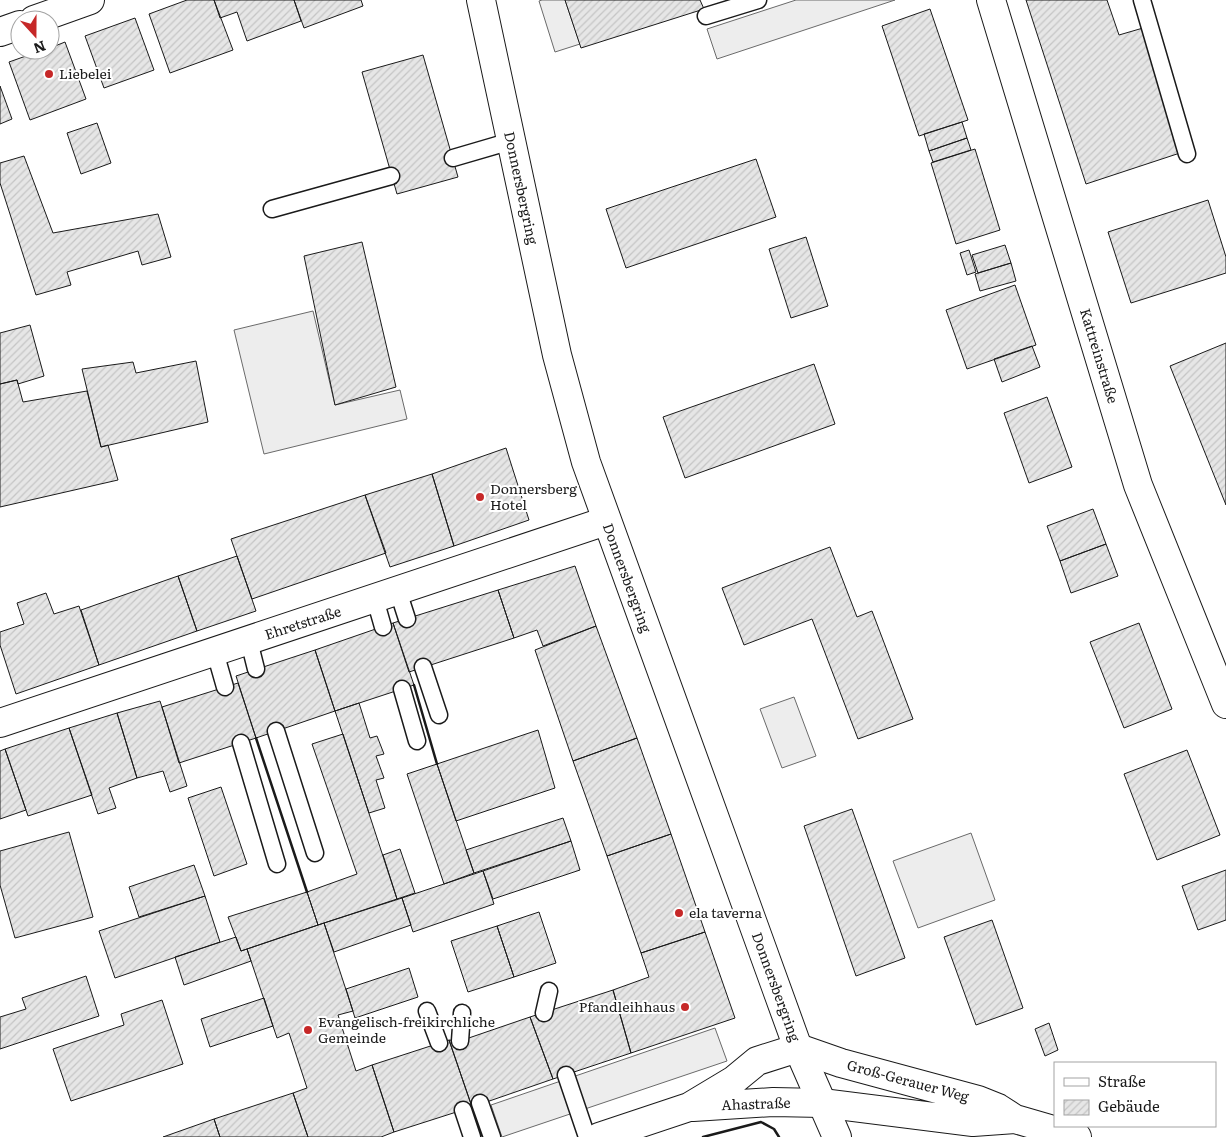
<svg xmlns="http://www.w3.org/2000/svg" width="1226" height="1137" font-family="Literata,serif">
<defs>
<pattern id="building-hatch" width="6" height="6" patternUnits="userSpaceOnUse" patternTransform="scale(1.25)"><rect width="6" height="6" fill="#e6e6e6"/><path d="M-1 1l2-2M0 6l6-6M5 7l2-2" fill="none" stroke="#c5c5c5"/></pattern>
</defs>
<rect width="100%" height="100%" fill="#fff"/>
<!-- parking -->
<path fill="#ededed" stroke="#6a6a6a" d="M542 0H565L580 44 555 52 539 1Z
M796 0H895L717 59 707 29Z
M313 311 335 405 400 390 407 419 264 454 234 330Z
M794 697 816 756 782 768 760 709Z
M971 833 995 900 918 928 893 861Z
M715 1028 727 1061 502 1137 491 1105Z"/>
<!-- building -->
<path fill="url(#building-hatch)" stroke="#1a1a1a" d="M187 0H214L233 50 170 73 149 14Z
M214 0H294L301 21 247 41 237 12 220 18Z
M294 0H361L363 6 304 28Z
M565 0H700L704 9 581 48Z
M1026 0H1107L1119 35 1143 28 1183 152 1086 184Z
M930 9 968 120 919 136 882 26Z
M135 18 154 70 104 88 85 36Z
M65 42 86 99 30 120 9 62 43 50H50V48Z
M423 55 458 177 397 194 362 72Z
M0 86 12 119 0 124Z
M962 122 967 138 929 151 924 134Z
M97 123 111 163 81 174 67 133Z
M967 138 971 150 933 162 929 151Z
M975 149 1000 230 956 244 931 163Z
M24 156 53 233 158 214 171 257 142 265 138 251 67 272 71 285 36 295 0 183V163Z
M756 159 776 217 626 268 606 209Z
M1208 200 1226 257V273L1131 303 1108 232Z
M806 237 828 306 791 318 769 249Z
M362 242 396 387 335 405 304 256Z
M1005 245 1011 263 978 273 972 255Z
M969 250 976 272 967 275 960 253Z
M1011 263 1016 281 980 291 975 274Z
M1015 285 1036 345 967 369 946 310Z
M30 325 44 376 18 384 17 380 0 384V333Z
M1226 343V505L1170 366Z
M1032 346 1040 367 1002 382 994 359Z
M196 361 208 422 101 447 82 369 133 362 136 373Z
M814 364 835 424 685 478 663 417Z
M17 380 23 402 87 391 101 447 108 445 118 480 0 507V384Z
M1047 397 1072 467 1029 483 1004 413Z
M506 448 529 520 454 546 432 474Z
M432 474 454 546 390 567 365 495Z
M365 495 386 553 252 599 231 539Z
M1093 509 1106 544 1060 561 1047 526Z
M1106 544 1118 576 1071 593 1060 561Z
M830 547 857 617 872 611 913 719 858 739 812 619 744 645 722 588Z
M237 556 256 611 197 631 178 576Z
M575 566 596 626 543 646 537 630 514 638 498 590Z
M178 576 197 631 99 665 81 610Z
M498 590 514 638 409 672 393 623Z
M46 593 54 614 79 606 99 665 16 694 0 645V632L24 624 17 603Z
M393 623 414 685 335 711 315 650Z
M1139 623 1172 709 1124 728 1090 642Z
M596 626 637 738 573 761 535 650Z
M315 650 335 711 256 738 236 676Z
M238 683 256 738 179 763 162 707Z
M160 701 187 786 170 792 163 771 137 778 117 713Z
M359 703 370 738 377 736 384 754 376 756 384 778 376 780 385 808 369 813 335 711Z
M117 713 137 778 109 788 116 808 98 814 69 728Z
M69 728 92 795 28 816 5 749Z
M538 730 555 788 456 821 437 764Z
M343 734 397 899 318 925 307 892 357 874 312 744Z
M637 738 671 834 607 856 573 761Z
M5 749 26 810 0 819V751Z
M1187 750 1220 835 1157 860 1124 774Z
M437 764 474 873 444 884 407 774Z
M221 787 247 864 214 876 188 798Z
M852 809 905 958 856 976 804 826Z
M563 818 571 841 474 873 466 850Z
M69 832 93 917 15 938 0 885V851Z
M671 834 705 932 641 953 607 856Z
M571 841 580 870 493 899 483 871Z
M400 849 415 893 397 899 383 855Z
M194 865 205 896 139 917 129 887Z
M1226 870V920L1198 930 1182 886Z
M483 871 494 904 413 932 402 898Z
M307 892 318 925 241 951 228 917Z
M205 896 220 942 115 978 99 931Z
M402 898 411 925 334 952 324 923Z
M539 912 556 963 514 977 497 926Z
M992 920 1023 1008 976 1025 944 937Z
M324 923 353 1011 338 1015 356 1071 372 1065 394 1132 381 1137H308L293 1093 307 1088 289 1033 277 1038 247 949Z
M497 926 514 977 468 992 451 941Z
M705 932 735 1018 631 1053 613 990 649 977 641 953Z
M236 937 241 951 247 949 251 961 184 985 175 957Z
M409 968 418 997 355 1018 346 989Z
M86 976 99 1016 0 1049V1017L26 1009 22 998Z
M613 990 631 1053 553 1079 530 1017Z
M264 998 273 1026 210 1047 201 1019Z
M162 1000 183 1064 71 1101 53 1049 124 1025 121 1014Z
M530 1017 553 1079 472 1107 449 1040 460 1041Z
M1049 1023 1058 1050 1045 1056 1035 1029Z
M449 1040 472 1107 394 1132 372 1065Z
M293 1093 308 1137H220L214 1119Z
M214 1119 220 1137H163Z"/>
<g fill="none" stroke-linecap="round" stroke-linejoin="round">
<defs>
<path id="service" d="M1142 0 1187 154
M706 16 758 0
M453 158 511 141
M272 209 391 176
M398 591 407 619
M375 599 383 627
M249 641 256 669
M215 652 225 687
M423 667 439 715
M402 689 417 741
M276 731 315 853
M241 743 277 864
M427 1011 439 1043
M544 1013 549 991
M460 1041 462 1013
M566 1075 587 1137
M480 1103 492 1137
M463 1110 472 1137"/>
<path id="minor" d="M991 0 1138 485 1226 704
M34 20 90 0
M0 32 20 25
M0 723 606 521
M693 1107 773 1102 822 1103
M599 1137 689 1107 734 1080 757 1061 798 1048"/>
<path id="secondary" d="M798 1048 841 1063 978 1100 998 1108 1015 1119 1077 1137
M822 1103 973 1122 1015 1119"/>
<path id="primary" d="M481 0 557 355 586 462 798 1048 837 1137"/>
</defs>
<!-- service casing -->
<use href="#service" stroke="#1a1a1a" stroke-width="19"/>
<!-- minor casing -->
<use href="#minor" stroke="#1a1a1a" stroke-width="30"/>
<!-- secondary casing -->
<use href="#secondary" stroke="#1a1a1a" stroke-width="30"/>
<!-- primary casing -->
<use href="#primary" stroke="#1a1a1a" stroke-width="30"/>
<!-- service -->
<use href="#service" stroke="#fff" stroke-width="16"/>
<!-- minor -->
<use href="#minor" stroke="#fff" stroke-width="28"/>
<!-- secondary -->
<use href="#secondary" stroke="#fff" stroke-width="28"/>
<!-- primary -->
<use href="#primary" stroke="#fff" stroke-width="28"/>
<!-- wall -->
<path stroke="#1a1a1a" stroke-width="2.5" d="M414 685 437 764
M256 738 307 892
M703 1137 761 1122 774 1129 779 1137"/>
</g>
<!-- markers -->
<g fill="#c62828" stroke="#fff" stroke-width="2">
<circle cx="49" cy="74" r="5"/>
<circle cx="480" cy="497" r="5"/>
<circle cx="679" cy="913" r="5"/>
<circle cx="685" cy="1007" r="5"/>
<circle cx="308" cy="1030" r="5"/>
</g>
<g text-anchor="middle" stroke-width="4" stroke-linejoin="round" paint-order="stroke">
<!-- poi labels -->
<g font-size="14" fill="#1a1a1a" stroke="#fff" text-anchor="start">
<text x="59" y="79">Liebelei</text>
<text x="490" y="494">Donnersberg<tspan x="490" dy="16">Hotel</tspan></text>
<text x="689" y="918">ela taverna</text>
<text x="675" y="1012" text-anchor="end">Pfandleihhaus</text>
<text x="318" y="1027">Evangelisch-freikirchliche<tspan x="318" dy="16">Gemeinde</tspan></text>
</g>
<!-- street labels -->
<g font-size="14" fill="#1a1a1a" stroke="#fff">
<text transform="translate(521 188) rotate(78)" y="5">Donnersbergring</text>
<text transform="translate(1099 356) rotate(73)" y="5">Kattreinstraße</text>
<text transform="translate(627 578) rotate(70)" y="5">Donnersbergring</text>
<text transform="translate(303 623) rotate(-18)" y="5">Ehretstraße</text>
<text transform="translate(776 987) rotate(70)" y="5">Donnersbergring</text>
<text transform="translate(908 1081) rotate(15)" y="5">Groß-Gerauer Weg</text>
<text transform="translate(756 1104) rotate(-2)" y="5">Ahastraße</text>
</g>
</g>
<!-- legend -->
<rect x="1054" y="1062" width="162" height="65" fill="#ffffff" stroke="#a3a3a3"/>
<rect x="1064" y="1078" width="25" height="8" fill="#ffffff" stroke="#a3a3a3"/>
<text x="1098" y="1087" font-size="15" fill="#1a1a1a">Straße</text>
<rect x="1064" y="1100" width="25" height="15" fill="url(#building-hatch)" stroke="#a3a3a3"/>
<text x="1098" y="1112" font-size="15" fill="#1a1a1a">Gebäude</text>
<!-- north arrow -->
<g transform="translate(35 35) rotate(159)"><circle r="24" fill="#ffffff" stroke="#a3a3a3"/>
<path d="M0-4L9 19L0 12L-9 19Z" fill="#c62828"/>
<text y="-8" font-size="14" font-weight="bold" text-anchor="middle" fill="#1a1a1a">N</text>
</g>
</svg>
